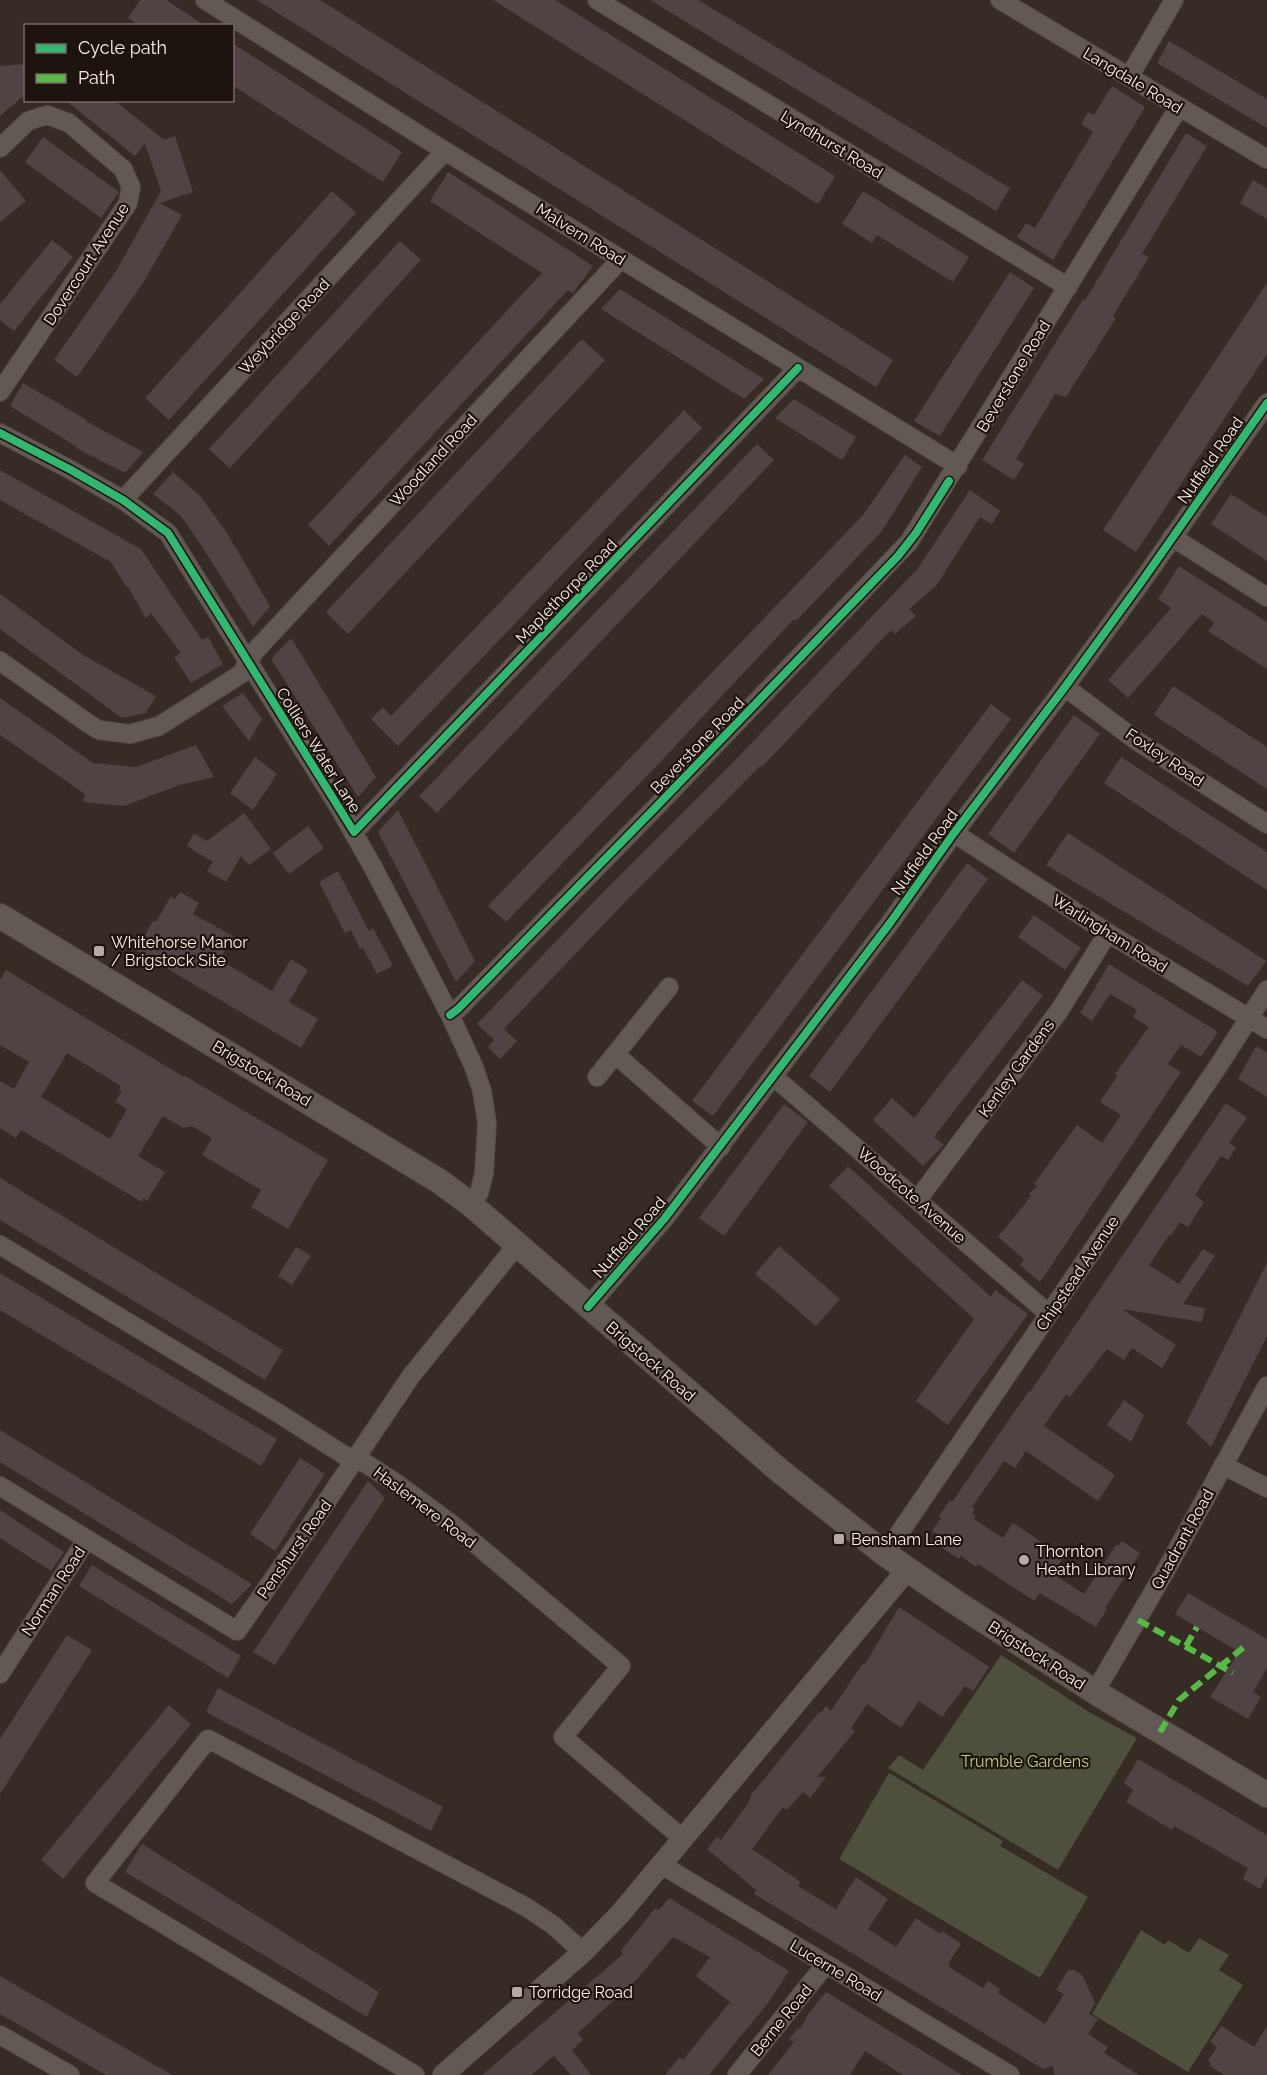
<svg xmlns="http://www.w3.org/2000/svg" width="1267" height="2075" font-family="Raleway,sans-serif">
<rect width="100%" height="100%" fill="#372b25"/>
<!-- green -->
<path fill="#4e4f3c" d="M1001 1655 1089 1712 1137 1738 1058 1870 888 1768 899 1755 923 1770Z
M889 1773 1003 1841 1000 1846 1088 1897 1040 1978 839 1859Z
M1141 1930 1165 1945 1168 1940 1189 1953 1199 1938 1229 1955 1219 1970 1243 1985 1188 2072 1092 2014Z"/>
<!-- building -->
<path fill="#504344" fill-rule="evenodd" d="M140 0H166L206 26H140L128 18Z
M257 0H320L893 360 876 387Z
M493 0H555L835 176 818 204Z
M650 0H698L1010 188 996 211Z
M1169 41 1267 99V128L1157 63Z
M232 43 402 152 383 182 232 85Z
M26 64V94L0 116V66Z
M1112 86 1145 107 1053 260 1017 237 1026 223 1035 228 1093 132 1081 124 1088 112 1094 115Z
M65 100H114L164 140 175 136 193 192 160 203 182 215 143 283 77 377 54 360 116 271 161 191 145 144 135 156Z
M1186 133 1207 146 1142 254 1149 257 1113 316 1116 318 1066 397 1055 394 1016 459 1024 464 1014 480 982 460 1083 299 1085 300Z
M43 137 119 192 101 218 25 162Z
M0 170 26 201 0 222Z
M448 172 593 266 573 293 568 290 329 546 308 525 542 273 430 201Z
M1253 180 1267 188V219L1240 203Z
M332 191 356 213 169 420 145 398Z
M863 191 969 257 953 282 877 235 872 243 842 224Z
M52 240 73 257 14 331 0 320V304Z
M400 241 421 260 230 468 209 449Z
M1010 272 1034 288 940 436 914 421Z
M1267 283V354L1136 552 1103 530Z
M620 289 764 379 744 399 601 309Z
M582 339 605 360 348 634 326 612Z
M23 383 87 420 86 421 143 452 125 473 76 448 77 447 10 406Z
M794 399 856 437 842 460 775 418Z
M684 410 702 428 398 746 371 719 383 707 391 716Z
M757 444 774 460 437 813 419 796Z
M905 455 922 467 882 531 796 621 794 619 664 758 506 922 488 906 863 515Z
M0 470 141 549 202 640 208 637 223 664 191 683 174 657 181 653 151 613 146 618 128 587 127 588 111 562 0 500Z
M173 472 201 497 225 530 270 606 253 627 201 545 181 516 153 494Z
M970 490 1000 511 992 524 980 517 936 586 909 609 916 616 895 634 891 630 762 767 760 766 625 902 504 1029 517 1041 500 1059 488 1047 494 1040 477 1024 609 886 740 755 918 568Z
M1231 494 1267 517V561L1211 524Z
M1179 566 1267 622V669L1208 631 1214 623 1202 614 1128 698 1108 680 1171 608 1158 599Z
M0 594 83 655 156 696 146 713 122 718 0 629Z
M291 638 376 777 358 797 271 659Z
M1173 686 1267 747V789L1154 715Z
M243 693 262 719 249 741 222 706Z
M0 698 93 763 136 767 196 745 214 777 179 785 124 806 83 802 85 794 0 735Z
M991 704 1011 719 713 1116 692 1101Z
M1074 715 1100 734 1014 853 988 834Z
M255 757 277 774 253 810 230 793Z
M1121 757 1267 852V890L1104 783Z
M398 810 475 961 456 982 378 832Z
M244 813 271 849 249 865 241 856 226 882 207 871 213 862 187 846 194 833 207 841Z
M308 826 324 848 289 874 273 853Z
M1068 833 1266 961 1248 986 1046 865Z
M967 863 988 879 830 1092 809 1076Z
M338 871 369 931 373 928 393 966 377 974 363 948 360 949 351 930 345 933 319 882Z
M180 892 199 903 193 914 233 936 220 960 272 991 291 959 308 970 289 1002 318 1019 301 1048 136 950 153 921 156 922 171 896 175 899Z
M1034 915 1081 948 1065 970 1018 937Z
M1109 964 1218 1032 1201 1057 1181 1045 1168 1064 1181 1072 1040 1282 1020 1265 1024 1259 998 1237 1031 1196 1029 1194 1037 1186 1034 1184 1077 1125 1102 1143 1121 1115 1100 1102 1117 1076 1115 1074 1149 1027 1133 1017 1137 1010 1110 994 1092 1021 1080 1013Z
M6 970 184 1077 185 1076 328 1160 288 1229 251 1207 261 1190 202 1155 212 1138 192 1126 183 1128 163 1116 138 1156 165 1172 147 1201 144 1198 142 1202 21 1130 16 1138 0 1128V1081L14 1089 29 1062 0 1045V980ZM67 1053 121 1086 119 1090 122 1091 115 1102 127 1109 110 1139 41 1097Z
M1022 980 1043 996 934 1137 944 1145 923 1166 873 1120 892 1098 914 1118Z
M1256 1046 1267 1052V1097L1238 1079Z
M1226 1103 1247 1118 1229 1143 1236 1148 1228 1160 1221 1156 1195 1195 1204 1202 1188 1227 1180 1222 1171 1236 1169 1235 1149 1265 1179 1284 1203 1249 1215 1256 1183 1304 1205 1308 1202 1322 1122 1309 1176 1345 1162 1368 1132 1348 1124 1360 1107 1349 1070 1397 1066 1394 1044 1426 1115 1475 1098 1501 1026 1451 1015 1468 1004 1461 972 1507 975 1509 972 1514 976 1516 974 1519 1003 1538 1013 1523 1064 1557 1052 1573 1084 1594 1116 1545H1119L1122 1541 1140 1553 1105 1608 1107 1609 1096 1627 1040 1593 1034 1601 978 1564 976 1567 961 1556 959 1559 942 1548 947 1541 932 1531 941 1518 939 1516 950 1500 952 1502 1029 1391 1030 1392Z
M784 1104 808 1122 724 1236 699 1218Z
M848 1166 991 1297 995 1290 1028 1314 948 1425 916 1401 974 1319 829 1186Z
M0 1178 283 1350 265 1380 0 1220Z
M779 1246 840 1299 816 1326 755 1274Z
M296 1247 311 1256 292 1285 278 1276Z
M1267 1263V1336L1211 1447 1186 1423Z
M0 1273 277 1439 261 1466 0 1310Z
M1124 1400 1144 1415 1131 1442 1107 1425Z
M0 1430 252 1584 232 1604 0 1462Z
M300 1458 325 1474 275 1551 250 1534Z
M368 1481 385 1498 275 1665 253 1652Z
M0 1510 64 1552 51 1571 0 1538Z
M92 1565 241 1656 228 1678 79 1586Z
M1188 1593 1267 1639V1668L1253 1692 1261 1697 1248 1719 1210 1697 1239 1652 1175 1614Z
M899 1607 989 1667 973 1691 965 1686 942 1717 919 1701 901 1728 867 1704 851 1728 855 1731 817 1777H826L810 1798 803 1792 787 1810 783 1807 752 1849 801 1882 798 1886 836 1909 856 1877 888 1899 868 1929 896 1947 916 1918 940 1934 942 1931 961 1944 948 1964 950 1965 949 1967 983 1988 988 1981 1000 1989 998 1993 1045 2024 1064 1994 1056 1990 1069 1969 1072 1971 1073 1969 1083 1976 1095 2003 1089 2014 1098 2019 1088 2034 1108 2047 1104 2053 1139 2075H1054L1053 2066 1043 2069 754 1894 756 1890 707 1849 717 1837 721 1840 747 1805 751 1797 750 1796 819 1712 821 1713 826 1706 831 1711 863 1663 865 1664Z
M67 1635 92 1650 0 1794V1739Z
M218 1688 443 1807 431 1831 206 1712Z
M169 1705 191 1724 63 1879 41 1860Z
M1138 1759 1267 1835V1876L1260 1889 1243 1879 1248 1868 1174 1826 1172 1830 1126 1802 1133 1790 1124 1783Z
M142 1844 379 1992 367 2017 125 1872Z
M669 1898 789 1971 768 2003 709 2075H665L680 2057 683 2060 730 2002 696 1976 710 1957 673 1937 637 1979 578 2033 583 2040 572 2050 591 2075H571L554 2056 531 2075H482L623 1954 621 1951 655 1908 658 1910 660 1909Z
M0 1976 172 2075H106L0 2014Z
M826 1992 962 2075H903L865 2051 850 2075H768L794 2042 789 2039 798 2028 800 2029 809 2013Z
M1221 2026 1254 2047 1267 2026V2075H1224L1210 2066 1211 2064 1208 2061 1217 2047 1210 2042Z"/>
<g fill="none" stroke-linecap="round" stroke-linejoin="round">
<defs>
<path id="minor" d="M205 0 445 151 958 466
M597 0 1068 287
M1000 0 1267 159
M1129 77 1174 0
M0 148 28 121 47 115 69 123 123 169 131 187 128 203 0 392
M0 433 71 470 123 500 168 533 340 809 374 869 450 1015 474 1067 482 1091 487 1123 484 1174 479 1193 469 1203
M123 500 445 151
M1172 537 1267 597
M0 661 89 724 99 730 130 734 159 726 241 674 255 651 621 259
M1065 687 1137 741 1267 824
M354 832 798 368
M954 833 1108 933 1267 1029
M450 1015 458 1009 655 808 909 542 1179 107
M615 1054 721 1147
M597 1077 669 987
M774 1077 1049 1314
M918 1199 1059 1011 1108 933
M0 1245 278 1413 344 1455 365 1463 396 1483 453 1525 621 1666 563 1737 682 1838
M588 1307 665 1218 890 923 954 833 1065 687 1140 584 1267 403
M1223 1465 1267 1488
M0 1486 237 1631 306 1532 411 1376 517 1245
M885 1554 1217 1068 1267 990
M0 1674 87 1539
M1095 1692 1166 1570 1267 1386
M662 1865 1010 2075
M0 2035 70 2075
M415 2075 95 1883 208 1739 526 1907 553 1925 583 1952
M737 2075 826 1964"/>
<path id="tertiary" d="M443 2075 583 1952 620 1914 907 1570"/>
<path id="secondary" d="M0 916 439 1181 469 1203 780 1471 885 1554 955 1602 1100 1695 1267 1795"/>
</defs>
<!-- minor casing -->
<use href="#minor" stroke="#534742" stroke-width="20"/>
<!-- tertiary casing -->
<use href="#tertiary" stroke="#534742" stroke-width="22"/>
<!-- secondary casing -->
<use href="#secondary" stroke="#534742" stroke-width="26"/>
<!-- minor -->
<use href="#minor" stroke="#625955" stroke-width="18"/>
<!-- tertiary -->
<use href="#tertiary" stroke="#625955" stroke-width="21"/>
<!-- secondary -->
<use href="#secondary" stroke="#625955" stroke-width="24"/>
<!-- quiet -->
<path stroke="#58b947" stroke-width="6" stroke-dasharray="12 6" stroke-linecap="butt" d="M1138 1620 1233 1673
M1186 1646 1197 1627
M1160 1732 1179 1700 1244 1647"/>
<defs>
<path id="cycleway" d="M0 433 71 470 123 500 168 533 354 832 798 368
M450 1015 458 1009 655 808 898 556 916 533 949 481
M588 1307 665 1218 890 923 954 833 1065 687 1140 584 1267 403"/>
</defs>
<!-- cycleway casing -->
<use href="#cycleway" stroke="#1d130f" stroke-width="11"/>
<!-- cycleway -->
<use href="#cycleway" stroke="#33b770" stroke-width="8"/>
</g>
<!-- markers -->
<g fill="#b8a9a3" stroke="#1d130f" stroke-width="2">
<rect x="93" y="945" width="12" height="12" rx="3"/>
<rect x="833" y="1533" width="12" height="12" rx="3"/>
<circle cx="1024" cy="1560" r="6"/>
<rect x="511" y="1986" width="12" height="12" rx="3"/>
</g>
<g text-anchor="middle" stroke-width="4.5" stroke-linejoin="round" paint-order="stroke">
<!-- street labels -->
<g font-size="16" fill="#fdede7" stroke="#1d130f">
<text transform="translate(1133 80) rotate(31)" y="6">Langdale Road</text>
<text transform="translate(832 144) rotate(31)" y="6">Lyndhurst Road</text>
<text transform="translate(581 234) rotate(32)" y="6">Malvern Road</text>
<text transform="translate(86 264) rotate(-57)" y="6">Dovercourt Avenue</text>
<text transform="translate(284 326) rotate(-47)" y="6">Weybridge Road</text>
<text transform="translate(1013 376) rotate(-59)" y="6">Beverstone Road</text>
<text transform="translate(433 460) rotate(-47)" y="6">Woodland Road</text>
<text transform="translate(1210 460) rotate(-55)" y="6">Nutfield Road</text>
<text transform="translate(566 591) rotate(-46)" y="6">Maplethorpe Road</text>
<text transform="translate(697 745) rotate(-46)" y="6">Beverstone Road</text>
<text transform="translate(319 750) rotate(58)" y="6">Colliers Water Lane</text>
<text transform="translate(1165 757) rotate(34)" y="6">Foxley Road</text>
<text transform="translate(924 852) rotate(-54)" y="6">Nutfield Road</text>
<text transform="translate(1110 933) rotate(32)" y="6">Warlingham Road</text>
<text transform="translate(1016 1068) rotate(-54)" y="6">Kenley Gardens</text>
<text transform="translate(262 1073) rotate(31)" y="6">Brigstock Road</text>
<text transform="translate(912 1195) rotate(41)" y="6">Woodcote Avenue</text>
<text transform="translate(629 1237) rotate(-49)" y="6">Nutfield Road</text>
<text transform="translate(1077 1273) rotate(-56)" y="6">Chipstead Avenue</text>
<text transform="translate(651 1361) rotate(41)" y="6">Brigstock Road</text>
<text transform="translate(425 1507) rotate(37)" y="6">Haslemere Road</text>
<text transform="translate(1182 1539) rotate(-61)" y="6">Quadrant Road</text>
<text transform="translate(294 1549) rotate(-55)" y="6">Penshurst Road</text>
<text transform="translate(53 1591) rotate(-57)" y="6">Norman Road</text>
<text transform="translate(1037 1655) rotate(33)" y="6">Brigstock Road</text>
<text transform="translate(836 1970) rotate(31)" y="6">Lucerne Road</text>
<text transform="translate(781 2020) rotate(-51)" y="6">Berne Road</text>
</g>
<!-- poi labels -->
<g font-size="16" fill="#fdede7" stroke="#1d130f" text-anchor="start">
<text x="111" y="948">Whitehorse Manor<tspan x="111" dy="18">/ Brigstock Site</tspan></text>
<text x="851" y="1545">Bensham Lane</text>
<text x="1036" y="1557">Thornton<tspan x="1036" dy="18">Heath Library</tspan></text>
<text x="529" y="1998">Torridge Road</text>
</g>
<!-- park labels -->
<g font-size="16" fill="#c3cc8c" stroke="#1d130f">
<text x="1025" y="1767">Trumble Gardens</text>
</g>
</g>
<!-- legend -->
<rect x="24" y="24" width="210" height="78" fill="#1d130f" stroke="#776a65" stroke-width="1.5"/>
<rect x="36" y="44" width="30" height="9" fill="#33b770" stroke="#776a65" stroke-width="1.5"/>
<text x="78" y="54" font-size="18" fill="#fdede7">Cycle path</text>
<rect x="36" y="74" width="30" height="9" fill="#58b947" stroke="#776a65" stroke-width="1.5"/>
<text x="78" y="84" font-size="18" fill="#fdede7">Path</text>
</svg>
